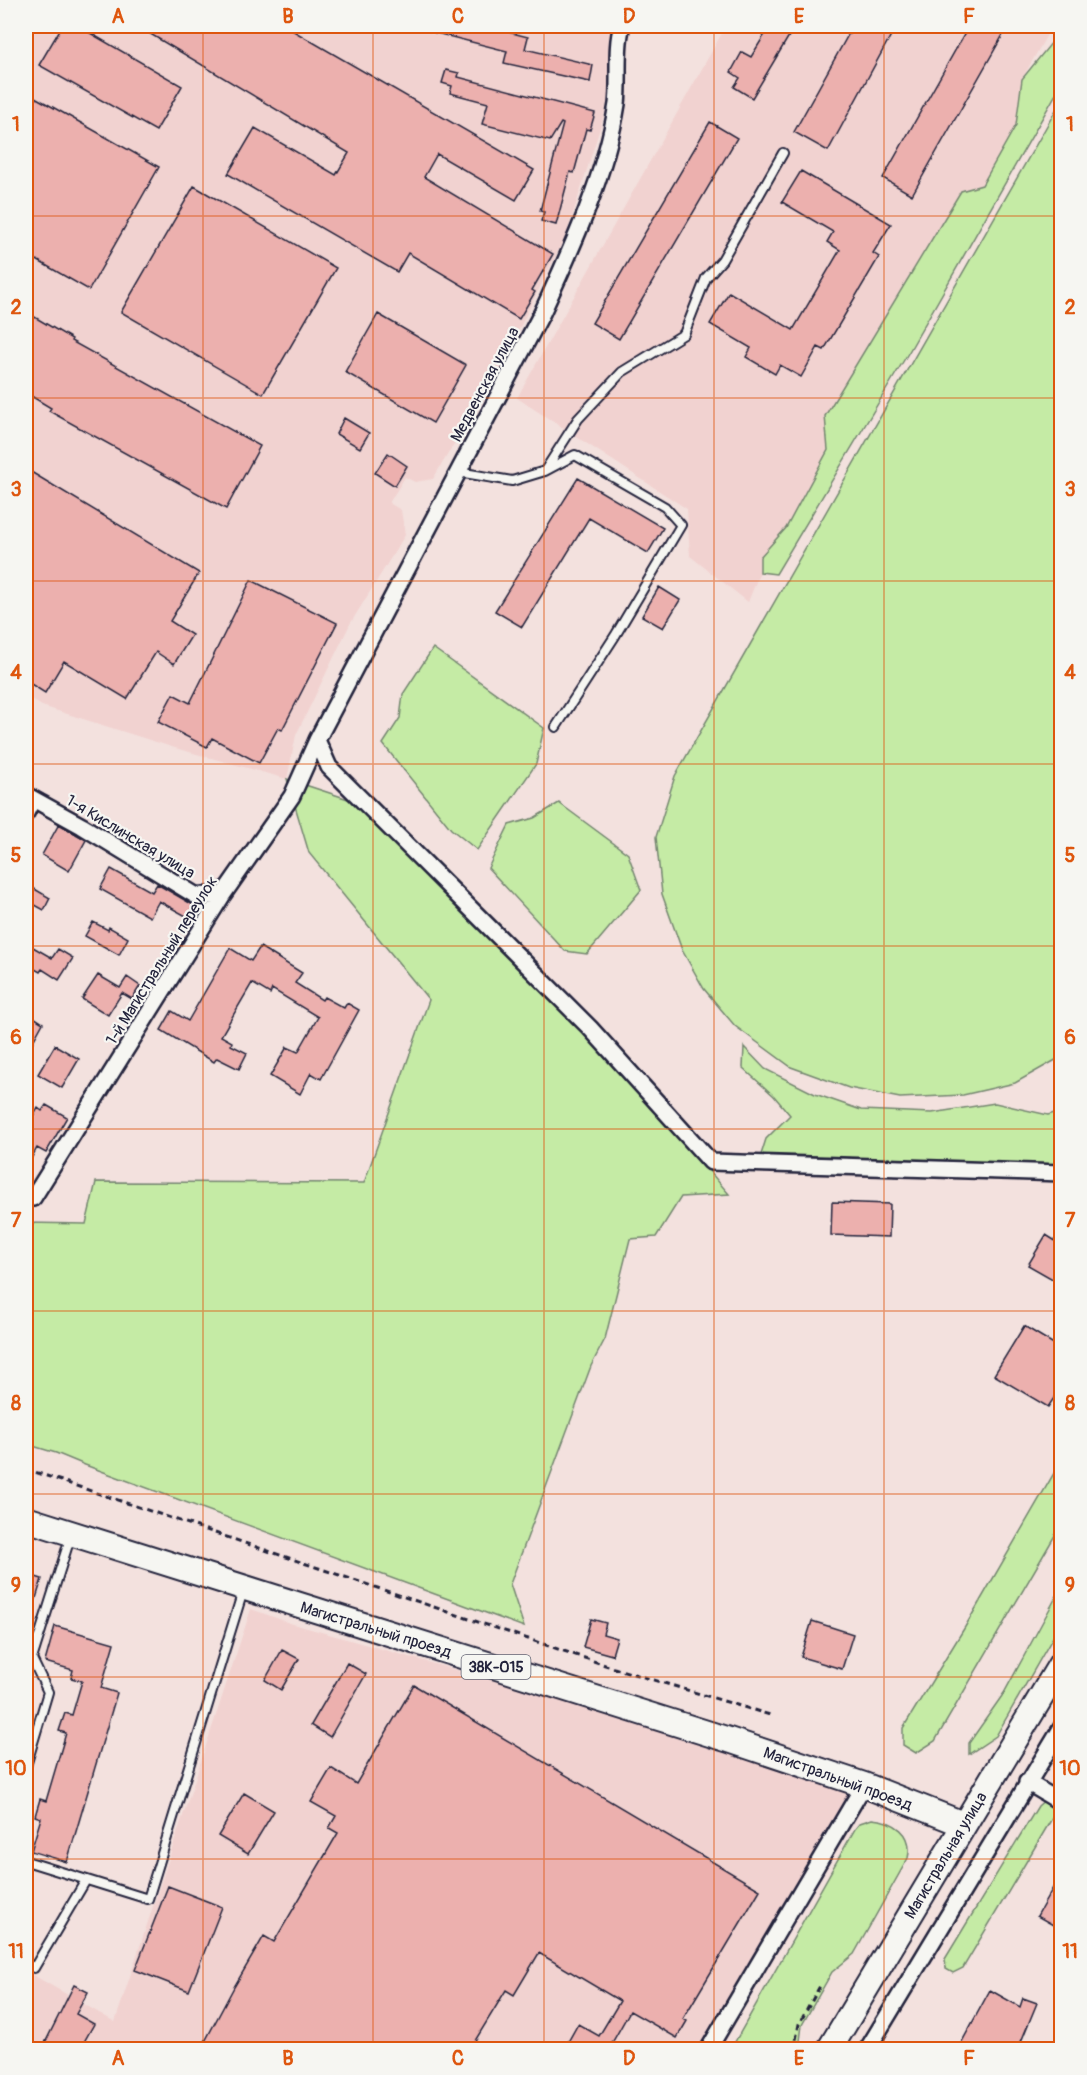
<svg xmlns="http://www.w3.org/2000/svg" width="1087" height="2075" font-family="Pangolin,sans-serif">
<rect width="100%" height="100%" fill="#f3e1de"/>
<filter id="ink" filterUnits="userSpaceOnUse"><feTurbulence type="fractalNoise" baseFrequency=".0167" numOctaves="2"/><feDisplacementMap in="SourceGraphic" scale="12" xChannelSelector="R" yChannelSelector="G"/><feConvolveMatrix kernelMatrix="1 2 1 2 8 2 1 2 1" color-interpolation-filters="sRGB"/></filter>
<g filter="url(#ink)">
<!-- built -->
<path fill="#f1d2d0" d="M26 26H610L621 28 605 112 567 233 501 365 433 479 415 482 405 477 389 503 401 510 405 535 350 624 296 735 287 779 175 748 42 706 26 696Z
M726 26H1052L1022 79 1016 125 982 185 961 191 825 416 828 450 786 528 760 557V572L748 602 690 556 687 509 517 398Z
M251 1609 293 1624 864 1785 718 2049H26V1971L115 2022Z"/>
<!-- green -->
<path fill="#c5eba5" stroke="#748670" stroke-width="1.5" d="M1061 31V85L910 350 776 574 760 572V557L786 528 828 450 825 416 961 191 982 185 1016 125 1022 79Z
M1061 101V1057L1015 1083 963 1095 900 1098 849 1088 791 1067 735 1026 704 989 682 950 662 894 656 837 675 776Z
M433 648 544 728 536 764 477 850 451 829 383 744 400 718 403 694Z
M287 779 357 802 581 1022 729 1194 681 1197 656 1237 630 1239 605 1339 591 1366 510 1584 524 1627 85 1465 56 1453 26 1444V1223L86 1224 96 1182 364 1183 429 1000 309 853Z
M559 803 628 854 641 890 587 954 565 951 488 868 509 825 534 818Z
M744 1047 765 1069 815 1094 861 1110 932 1113 995 1103 1048 1115 1061 1111V1164L760 1158 766 1139 790 1115 774 1096 743 1068Z
M1061 1461V1525L935 1741 916 1753 903 1745V1728L965 1627Z
M1061 1588V1623L996 1736 969 1754V1743L1004 1693Z
M1046 1799 1053 1804 1054 1815 963 1968 953 1973 946 1969 945 1959 1038 1806Z
M872 1819C894 1821 914 1833 908 1858L854 1954 832 1972 802 2025 799 2049H731L855 1829 860 1823Z"/>
<!-- building -->
<path fill="#ecb0ae" stroke="#22223b" stroke-width="1.5" d="M62 26H78L182 86 156 131 39 65Z
M137 26H285L534 170 516 200 437 154 424 177 553 254 532 290 535 292 519 319 408 253 397 272 228 174 255 128 336 175 349 153Z
M429 26H484L528 37 525 49 593 65 590 82 504 63 507 51 428 31Z
M770 26H795L752 98 734 87 740 78 731 72 742 52 751 57Z
M853 26H896L828 151 794 132Z
M969 26H1008L912 195 883 178Z
M446 70 459 73 458 77 595 113 590 130 586 129 574 173 570 172 556 225 541 221 544 212 540 211 563 124 561 123 550 141 482 124 488 103 450 93 452 86 442 83Z
M26 92 159 167 89 290 26 254Z
M710 122 737 138 619 339 592 323Z
M801 171 891 224 873 253 879 257 824 350 818 347 801 377 780 365 775 374 746 357 751 348 710 324 729 292 793 330 840 250 827 242 833 232 782 202Z
M194 186 336 268 263 394 121 312Z
M26 312 72 339 71 341 260 446 226 509 49 411 51 408 26 393Z
M378 314 466 365 433 423 345 372Z
M344 418 369 433 360 448 336 434Z
M388 453 407 466 395 486 375 473Z
M26 469 199 573 170 621 192 635 174 664 156 652 127 699 64 661 45 693 26 681Z
M578 478 663 528 648 553 589 518 522 627 495 611Z
M251 580 337 623 282 730 278 728 259 763 212 738 207 747 158 722 173 694 190 703Z
M659 587 680 600 663 628 642 616Z
M59 824 86 840 69 871 42 855Z
M111 869 152 892 157 884 202 910 195 921 159 901 150 917 100 889Z
M26 884 50 898 44 910 26 900Z
M93 922 108 930 109 927 128 938 119 955 85 936Z
M26 943 52 958 58 949 73 958 59 980 42 969 40 972 26 964Z
M260 947 302 973 295 983 322 1000 324 997 344 1008 347 1003 359 1010 321 1079 311 1073 300 1094 270 1076 287 1047 298 1052 318 1017 272 989 270 994 252 983 221 1036 232 1042 231 1045 247 1053 239 1069 217 1058 214 1062 161 1030 172 1011 188 1021 230 948 251 961Z
M98 975 120 988 127 977 140 986 132 999 122 993 108 1015 82 999Z
M26 1012 43 1023 26 1054Z
M55 1045 79 1059 62 1088 38 1074Z
M46 1105 67 1117 46 1153 37 1148 26 1168V1130L38 1108 42 1111Z
M832 1202 890 1204 889 1237 831 1235Z
M1046 1235 1062 1245V1272L1056 1281 1028 1265Z
M1024 1326 1062 1349V1386L1048 1407 994 1375Z
M26 1574 42 1579 29 1621 26 1620Z
M591 1619 606 1623 603 1634 617 1638 612 1655 583 1647Z
M812 1621 853 1634 842 1669 801 1657Z
M55 1626 114 1643 101 1688 117 1693 67 1862 31 1851 41 1818 35 1816 40 1799 46 1801 66 1733 59 1731 65 1713 72 1715 82 1681 71 1678 73 1670 45 1662Z
M282 1650 299 1659 281 1690 265 1680Z
M347 1663 366 1674 330 1737 311 1725Z
M414 1685 760 1890 683 2019 687 2021 677 2038 630 2011 612 2043 622 2049H564L578 2024 599 2036 620 2001 539 1953 514 1995 506 1990 470 2049H201L234 1987 264 1936 274 1942 338 1833 329 1828 336 1816 311 1802 331 1768 356 1784Z
M244 1793 274 1811 248 1854 218 1836Z
M1062 1872V1930L1037 1916Z
M168 1886 222 1907 189 1991 135 1970Z
M74 1985 88 1992 76 2014 94 2024 80 2049H42Z
M990 1990 1020 2007 1023 1998 1037 2003 1018 2049H958Z"/>
<g fill="none" stroke-linecap="round" stroke-linejoin="round">
<defs>
<path id="lane" d="M546 469 578 419 622 372 684 334 706 278 722 260 783 153
M458 472 512 481 545 471 575 455 665 507 681 525 615 636 556 727
M26 1639 37 1642
M26 1766 48 1692 32 1659 71 1535
M26 1861 148 1899 243 1591
M26 1963 34 1968 86 1880"/>
<path id="street" d="M317 740 329 767 590 1028 711 1162 1062 1173
M26 795 82 826 195 895 222 896
M26 813 33 799
M33 1198 222 896 292 796 317 740 542 313C572 248 606 174 617 104 620 81 615 46 622 26
M1027 1782 1062 1803
M708 2050 864 1785
M867 2050 1062 1727"/>
<path id="primary" d="M26 1519 729 1740 864 1785 963 1824
M829 2050 1062 1662"/>
</defs>
<!-- lane casing -->
<use href="#lane" stroke="#22223b" stroke-width="12"/>
<!-- street casing -->
<use href="#street" stroke="#22223b" stroke-width="20"/>
<!-- primary casing -->
<use href="#primary" stroke="#22223b" stroke-width="28"/>
<!-- path -->
<path stroke="#22223b" stroke-width="3" stroke-dasharray="6 4.5" stroke-linecap="butt" d="M26 1469 614 1668 770 1715
M794 2050 799 2024 820 1986"/>
<!-- lane -->
<use href="#lane" stroke="#f6f6f2" stroke-width="8"/>
<!-- street -->
<use href="#street" stroke="#f6f6f2" stroke-width="15"/>
<!-- primary -->
<use href="#primary" stroke="#f6f6f2" stroke-width="24"/>
</g>
</g>
<!-- grid -->
<path fill="none" stroke="#de560e" stroke-width="1.5" stroke-opacity="0.55" d="M203 26V2050M373 26V2050M544 26V2050M714 26V2050M884 26V2050M26 216H1062M26 398H1062M26 581H1062M26 764H1062M26 946H1062M26 1129H1062M26 1311H1062M26 1494H1062M26 1677H1062M26 1859H1062"/>
<g text-anchor="middle" stroke-width="4.5" stroke-linejoin="round" paint-order="stroke">
<!-- shield labels -->
<rect fill="#f6f6f2" stroke="#626272" stroke-width="1.5" x="461.5" y="1655" width="69" height="24" rx="4.5"/>
<g font-size="15" font-weight="bold" fill="#22223b">
<text x="496" y="1672">38К-015</text>
</g>
<!-- street labels -->
<g font-size="16" fill="#22223b" stroke="#f6f6f2">
<text transform="translate(484 384) rotate(-62)" y="6">Медвенская улица</text>
<text transform="translate(131 836) rotate(31)" y="6">1-я Кислинская улица</text>
<text transform="translate(161 960) rotate(-58)" y="6">1-й Магистральный переулок</text>
<text transform="translate(376 1629) rotate(17)" y="6">Магистральный проезд</text>
<text transform="translate(838 1778) rotate(20)" y="6">Магистральный проезд</text>
<text transform="translate(945 1855) rotate(-59)" y="6">Магистральная улица</text>
</g>
</g>
<!-- margin -->
<rect width="1087" height="2075" fill="none" stroke="#f6f6f2" stroke-width="66"/>
<rect x="33" y="33" width="1021" height="2009" fill="none" stroke="#de560e" stroke-width="2"/>
<g font-size="20" text-anchor="middle" font-weight="bold" fill="#de560e">
<text x="118" y="23">A</text>
<text x="288" y="23">B</text>
<text x="458" y="23">C</text>
<text x="629" y="23">D</text>
<text x="799" y="23">E</text>
<text x="969" y="23">F</text>
<text x="16" y="131">1</text>
<text x="1070" y="131">1</text>
<text x="16" y="314">2</text>
<text x="1070" y="314">2</text>
<text x="16" y="496">3</text>
<text x="1070" y="496">3</text>
<text x="16" y="679">4</text>
<text x="1070" y="679">4</text>
<text x="16" y="862">5</text>
<text x="1070" y="862">5</text>
<text x="16" y="1044">6</text>
<text x="1070" y="1044">6</text>
<text x="16" y="1227">7</text>
<text x="1070" y="1227">7</text>
<text x="16" y="1410">8</text>
<text x="1070" y="1410">8</text>
<text x="16" y="1592">9</text>
<text x="1070" y="1592">9</text>
<text x="16" y="1775">10</text>
<text x="1070" y="1775">10</text>
<text x="16" y="1958">11</text>
<text x="1070" y="1958">11</text>
<text x="118" y="2065">A</text>
<text x="288" y="2065">B</text>
<text x="458" y="2065">C</text>
<text x="629" y="2065">D</text>
<text x="799" y="2065">E</text>
<text x="969" y="2065">F</text>
</g>
</svg>
